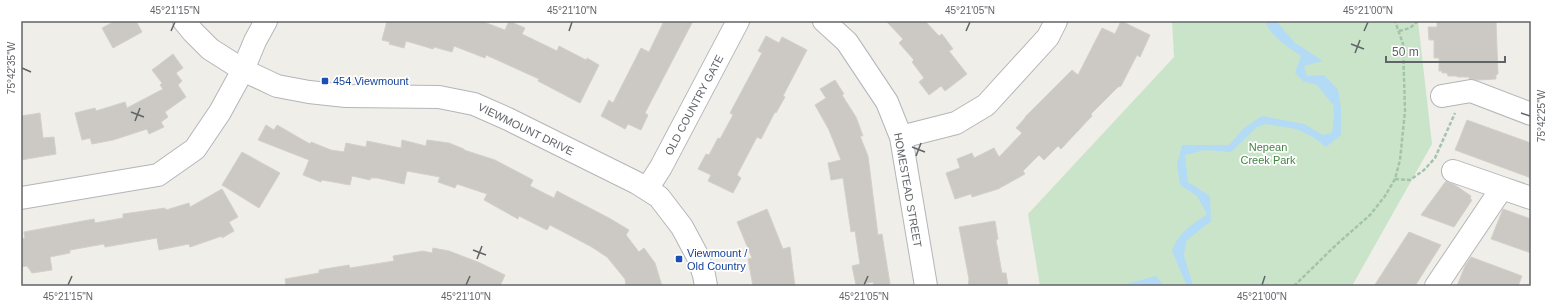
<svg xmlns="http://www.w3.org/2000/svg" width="1552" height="307" font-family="Helvetica,sans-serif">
<rect width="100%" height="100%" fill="#f0eee9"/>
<!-- green -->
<path fill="#cae4c9" d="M1172 21H1418L1432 144 1352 286H1040L1028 214 1174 57Z"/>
<!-- water -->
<path fill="#b3dbf5" d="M1265 21H1276L1295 43 1323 61 1304 66 1307 76 1324 75 1338 90 1341 108V135L1326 147 1313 137 1296 129 1266 124 1257 127 1231 152 1204 150 1185 155 1188 182 1210 196 1211 221 1186 241 1184 256 1193 285V286H1185L1186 284 1172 251C1178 233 1192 225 1207 214L1197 196 1180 185 1177 164 1182 145H1229L1244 128 1262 116 1304 124 1323 135 1332 133 1334 115 1333 105 1317 85 1303 81 1295 73 1301 56C1288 47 1270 36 1265 21Z
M1156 276 1164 286H1157L1155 284 1149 286H1122L1126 284Z"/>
<!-- building -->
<path fill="#ccc9c5" stroke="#d4d0c8" d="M115 21H136L142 32 113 48 102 28Z
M387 21H481L505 30 509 21 525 28 522 34 557 51 559 46 586 60 587 58 599 65 580 103 538 81 539 79 486 55 485 58 454 46 452 52 434 47 433 49 406 41 404 48 389 44 390 42 382 40Z
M664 21H693L645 113 648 115 641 130 628 124 625 129 601 116 609 100 613 103 641 48 649 52Z
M886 21H925L939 36 942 34 953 49 949 51 967 74 945 91 941 86 929 95 919 82 924 78 912 62 914 60 899 43 903 39Z
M1121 21 1150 35 1140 57 1137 55 1121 86 1118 87 1091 114 1092 116 1061 149 1058 146 1044 160 1039 155 1023 171 1025 174 998 189 972 197 971 194 955 199 946 173 960 168 957 159 972 153 974 158 994 148 999 157 1022 133 1016 128 1025 118V117L1072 70 1078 75 1102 28 1115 34Z
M1437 21H1496L1498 74 1496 75V79L1478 80 1469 79V77H1457V76H1448L1447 73H1442V71H1439V58H1434V40H1429L1428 27H1437Z
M766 36 779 43 782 37 807 50 783 96 785 97 776 113 775 112 761 139 757 137 737 175 741 178 733 193 708 181 711 175 698 169 706 154 709 155 718 138 720 139 733 115 730 113 762 53 758 51Z
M173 54 183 68 176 73 182 81 178 85 186 97 165 112 168 117 161 122 164 127 149 134 147 129 113 140 92 144 90 138 82 140 75 113 95 108 96 111 125 102 127 108 163 89 160 85 162 83 152 70Z
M835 80 844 94 842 95 856 117 863 136H860L868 156 878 235 882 234 890 284 874 286 873 282 856 285 852 266 860 264 855 231 851 232 843 178 831 180 828 163 841 160 829 130 815 105 826 98 820 89Z
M40 113 43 138 54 137 56 154 21 160V116Z
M1467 120 1531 143V178L1455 150Z
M266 125 274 130 277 125 310 144 311 142 331 150 344 152 346 143 366 147 367 141 401 148 402 140 426 146 427 140 449 143 464 149V150L495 160 533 180 530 186 554 198 557 191 609 218 629 230 626 235 639 252 644 248 655 263 662 286H626L625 279 607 257 590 246 550 225 547 230 519 216 518 219 484 200 487 194 457 184 455 188 438 182 440 177 407 171 404 184 377 178H371L370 180 352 176 350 185 322 180 321 182 303 175 309 160 258 140Z
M242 152 280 173 259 208 222 185Z
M1446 181 1455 185 1471 196 1470 199 1472 200 1454 227 1421 215Z
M222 189 238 217 229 222 234 231 222 238V236L190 247 189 244 159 250 157 238 105 247 104 244 70 250V253L50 257 52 270 32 273 27 266 21 267V239L25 238 24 232 94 219 95 223 123 218V214L165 208 166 210 189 203 190 207Z
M767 209 783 249 790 247 795 286H753L748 259 752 258 737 222Z
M1503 209 1531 219V253L1491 239Z
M995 221 998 239 996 240 1002 273H1006L1008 286H968L969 279 959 227Z
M1409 232 1441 245 1415 286H1374Z
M433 248 449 251 478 262 505 275 500 286H286L285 279 319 273V270L349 265 350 268 394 261 393 256 423 251 432 253Z
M1471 257 1522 276 1518 286H1457L1465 266Z"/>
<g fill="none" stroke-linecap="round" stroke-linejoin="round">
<defs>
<path id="minor" d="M184 21 193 32 210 49 243 70 277 86 309 92 346 96 439 97 474 104 508 119 637 183 659 197 682 227 698 257 704 275 706 286
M824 21 847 42 887 102 901 137 926 286
M1442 96 1471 91 1531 114
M901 137 956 123 986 105 1048 37 1056 21
M1453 171 1502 188
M647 189 661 167 738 21
M21 198 158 175 195 149 220 112 243 70 255 41 266 21
M1436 286 1502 188 1531 198"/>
</defs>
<!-- minor casing -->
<use href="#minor" stroke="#b4b5b9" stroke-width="24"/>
<!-- path -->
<path stroke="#a3c4ab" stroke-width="2.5" stroke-dasharray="4 2" stroke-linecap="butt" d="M1399 31 1410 28 1418 21
M1395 179 1410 180 1424 170 1435 158 1455 113
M1294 286 1336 245 1370 215 1385 196 1395 179 1400 160 1405 111 1403 44 1395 21"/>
<!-- minor -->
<use href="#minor" stroke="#fff" stroke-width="22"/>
</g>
<!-- ticks -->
<path fill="none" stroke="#606367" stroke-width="1.5" d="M171 31 175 22M569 31 572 22M966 31 970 22M1364 31 1368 22M1351 44 1364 49M1355 53 1360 40M22 68 31 72M131 112 144 117M1521 113 1530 116M135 121 140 108M912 147 925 152M916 156 921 143M473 250 486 255M477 259 482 246M68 285 72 276M466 285 470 276M864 285 868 276M1262 285 1265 276"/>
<!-- markers -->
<g fill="#1a4fb4" stroke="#fff" stroke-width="1.5">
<rect x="321" y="77" width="8" height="8" rx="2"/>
<rect x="675" y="255" width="8" height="8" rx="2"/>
</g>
<g text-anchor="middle" stroke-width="3.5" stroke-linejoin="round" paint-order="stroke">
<!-- transit labels -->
<g font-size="11" fill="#164399" stroke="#fff" text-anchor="start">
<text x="333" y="85">454 Viewmount</text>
<text x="687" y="257">Viewmount /<tspan x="687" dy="13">Old Country</tspan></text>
</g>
<!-- street labels -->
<g font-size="11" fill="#606367" stroke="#fff">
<text transform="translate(694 105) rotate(-62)" y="4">OLD COUNTRY GATE</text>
<text transform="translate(526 129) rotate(26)" y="4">VIEWMOUNT DRIVE</text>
<text transform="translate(908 190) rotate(80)" y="4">HOMESTEAD STREET</text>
</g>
<!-- park labels -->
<g font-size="11" fill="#428442" stroke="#fff">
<text x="1268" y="151">Nepean<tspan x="1268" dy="13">Creek Park</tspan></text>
</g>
</g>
<!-- border -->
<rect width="1552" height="307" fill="none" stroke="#ffffff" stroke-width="44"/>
<!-- scale -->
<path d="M1386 56v6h119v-6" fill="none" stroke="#606367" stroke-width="2"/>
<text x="1392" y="56" font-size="12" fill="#606367" stroke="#ffffff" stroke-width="3" paint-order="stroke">50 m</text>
<rect x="22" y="22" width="1508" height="263" fill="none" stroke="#606367" stroke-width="1.5"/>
<g font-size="10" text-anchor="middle" fill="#606367">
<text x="175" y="14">45°21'15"N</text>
<text x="572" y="14">45°21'10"N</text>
<text x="970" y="14">45°21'05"N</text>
<text x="1368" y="14">45°21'00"N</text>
<text transform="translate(11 68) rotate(-90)" y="4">75°42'35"W</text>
<text transform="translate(1541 116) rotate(-90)" y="4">75°42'25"W</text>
<text x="68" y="300">45°21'15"N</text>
<text x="466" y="300">45°21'10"N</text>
<text x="864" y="300">45°21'05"N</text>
<text x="1262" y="300">45°21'00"N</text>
</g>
</svg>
